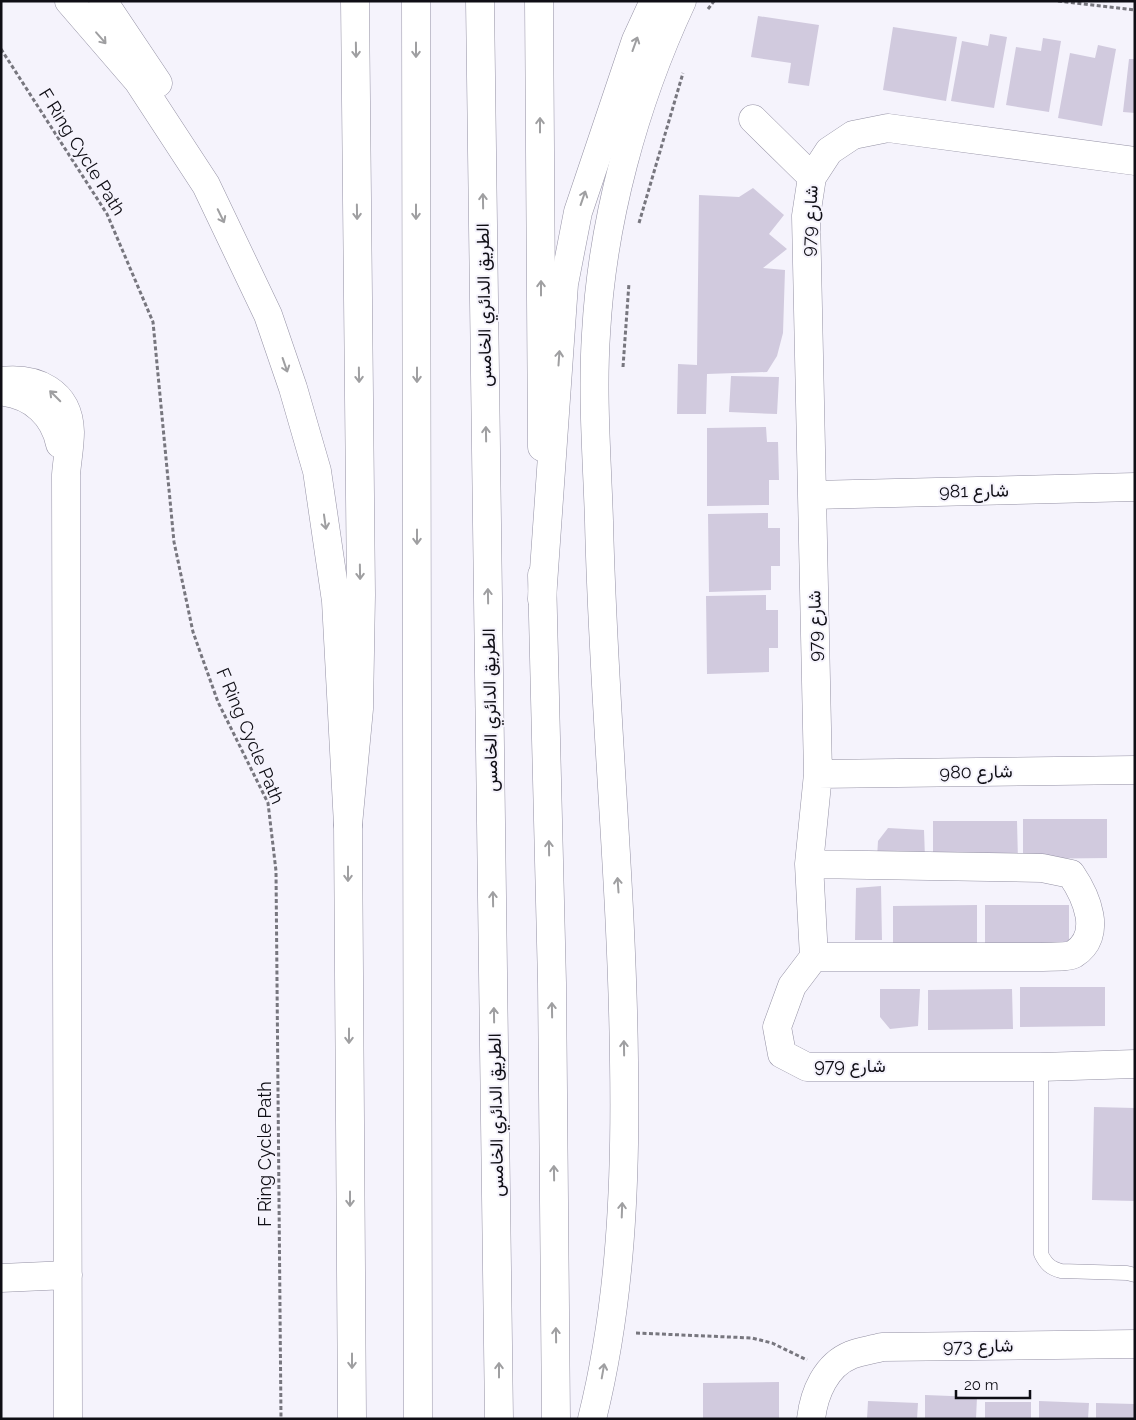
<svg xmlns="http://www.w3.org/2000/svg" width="1136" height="1420" font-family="Raleway,Vazirmatn,sans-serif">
<rect width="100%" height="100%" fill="#f5f3fc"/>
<!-- building -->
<path fill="#d1cade" d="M758 16 819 25 809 86 788 83 791 63 751 57Z
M893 27 957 37 946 101 883 90Z
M990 34 1007 37 994 108 951 101 962 41 988 46Z
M1043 38 1061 41 1049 112 1006 105 1016 47 1041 51Z
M1098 45 1116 49 1102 126 1058 118 1070 53 1095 58Z
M1129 59H1135V113L1123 112Z
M753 188 784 215 769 234 787 249 763 268 785 270 783 333 777 356 767 372 707 374 706 414H677L678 364 697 365 699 195 739 197Z
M731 376 779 377 777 414 729 412Z
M766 427 767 442H778L779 480H769V505L707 506V428Z
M768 513V528H780V566H771V590L709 592 708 514Z
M766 595V610H778V648H769V672L707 674 706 596Z
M1023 819H1107V858L1023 859Z
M933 821H1017L1018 861H933Z
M888 828 924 830 925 858H877L878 841Z
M881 886 882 940H855L856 888Z
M977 905V945L893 946V906Z
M985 905H1069V944L985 945Z
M1020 987H1105V1026L1020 1027Z
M880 989H920L918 1026 890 1029 880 1017Z
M1012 989 1013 1029 928 1030V990Z
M1094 1107 1135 1108V1201L1092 1200Z
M779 1382V1419H703V1383Z
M925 1395 977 1397 976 1419H925Z
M868 1401 918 1403 917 1419H867Z
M1039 1401 1089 1403 1088 1419H1039Z
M985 1402H1031V1419H985Z
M1096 1403 1135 1404V1419H1096Z"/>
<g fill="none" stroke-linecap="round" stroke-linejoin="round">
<defs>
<path id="service" d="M1041 1067V1254C1046 1264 1050 1268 1061 1271L1127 1273 1135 1275"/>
<path id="minor" d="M753 119 812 177
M1135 161 888 128 853 135 829 151 812 177 806 216 818 774 809 864 814 957 792 986 777 1027 782 1054 807 1067H1041L1135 1064
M1 381C36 377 69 391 70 432 70 446 67 461 66 475L68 1419
M4 392C33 396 54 415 60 444
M813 495 1135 487
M818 774 1135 770
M809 864 1042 868 1071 874C1086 896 1104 935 1074 954 1067 958 1049 956 1040 957H814
M1 1278 68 1275
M811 1419C814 1393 826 1365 851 1355 860 1351 872 1350 882 1347L1135 1344"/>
<path id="trunk" d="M416 1 418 1419
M480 1 499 1419
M539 1 542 447
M542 575 552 983 556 1419
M352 1419 348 825 359 709 361 595 355 1
M592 1419C621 1303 626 1180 624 1061 622 881 603 701 599 521 597 459 592 396 596 334 602 221 634 104 682 1"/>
<path id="motorway" d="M69 1 138 81 206 185 268 315 293 388 317 471 336 601 348 825
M103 1 158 83
M542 599 564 284 578 212 636 40 654 1"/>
</defs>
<!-- service casing -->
<use href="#service" stroke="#9491a4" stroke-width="15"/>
<!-- minor casing -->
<use href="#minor" stroke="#9491a4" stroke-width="29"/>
<!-- trunk casing -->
<use href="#trunk" stroke="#9491a4" stroke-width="29"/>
<!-- motorway casing -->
<use href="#motorway" stroke="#9491a4" stroke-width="29"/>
<!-- path -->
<path stroke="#77767e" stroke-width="3" stroke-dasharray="4 2.5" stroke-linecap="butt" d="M1058 1 1135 10
M708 9 714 1
M1 49 107 214 153 322 174 542 193 632 218 702 268 803 276 871 281 1419
M639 223 683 73
M623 367 629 283
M636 1333 752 1338 772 1343 807 1360"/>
<!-- service -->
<use href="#service" stroke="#fff" stroke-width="14"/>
<!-- minor -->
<use href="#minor" stroke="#fff" stroke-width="28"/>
<!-- trunk -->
<use href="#trunk" stroke="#fff" stroke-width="28"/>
<!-- motorway -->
<use href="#motorway" stroke="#fff" stroke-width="28"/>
</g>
<!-- one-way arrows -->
<defs><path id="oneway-shaft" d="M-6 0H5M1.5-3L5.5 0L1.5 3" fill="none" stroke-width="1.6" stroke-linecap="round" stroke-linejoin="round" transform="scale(1.25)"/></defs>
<g stroke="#9f9fa1">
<use href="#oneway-shaft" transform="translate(101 38) rotate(49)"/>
<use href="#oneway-shaft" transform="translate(635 44) rotate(-70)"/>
<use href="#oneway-shaft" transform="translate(356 50) rotate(89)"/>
<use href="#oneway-shaft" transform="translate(416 50) rotate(90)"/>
<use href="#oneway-shaft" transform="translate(540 125) rotate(-90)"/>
<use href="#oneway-shaft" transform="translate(583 198) rotate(-71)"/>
<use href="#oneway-shaft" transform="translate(483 201) rotate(-91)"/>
<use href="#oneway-shaft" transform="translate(357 212) rotate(89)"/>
<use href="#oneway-shaft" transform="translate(416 212) rotate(90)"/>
<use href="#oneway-shaft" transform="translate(221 216) rotate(64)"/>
<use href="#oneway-shaft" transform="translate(541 288) rotate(-90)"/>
<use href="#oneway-shaft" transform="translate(559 358) rotate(-86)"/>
<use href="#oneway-shaft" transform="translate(285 365) rotate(71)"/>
<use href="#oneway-shaft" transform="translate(359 375) rotate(89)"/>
<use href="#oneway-shaft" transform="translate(417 375) rotate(90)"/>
<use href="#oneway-shaft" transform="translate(55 396) rotate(-135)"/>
<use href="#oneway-shaft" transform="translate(486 434) rotate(-91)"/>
<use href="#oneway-shaft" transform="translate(325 522) rotate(82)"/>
<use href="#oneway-shaft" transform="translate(417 537) rotate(90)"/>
<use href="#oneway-shaft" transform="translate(360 572) rotate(89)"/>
<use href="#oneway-shaft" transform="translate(488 596) rotate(-91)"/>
<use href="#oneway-shaft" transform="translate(549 848) rotate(-91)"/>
<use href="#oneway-shaft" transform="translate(348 874) rotate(90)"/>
<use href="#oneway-shaft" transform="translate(618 885) rotate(-94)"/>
<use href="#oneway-shaft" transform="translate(493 899) rotate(-91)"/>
<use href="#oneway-shaft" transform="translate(552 1010) rotate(-91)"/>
<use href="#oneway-shaft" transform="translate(494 1015) rotate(-91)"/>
<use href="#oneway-shaft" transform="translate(349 1036) rotate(90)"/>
<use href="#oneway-shaft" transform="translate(624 1048) rotate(-91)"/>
<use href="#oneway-shaft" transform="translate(554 1173) rotate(-91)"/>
<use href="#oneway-shaft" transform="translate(350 1199) rotate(90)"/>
<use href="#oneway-shaft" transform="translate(622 1210) rotate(-88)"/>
<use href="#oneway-shaft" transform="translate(556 1335) rotate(-91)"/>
<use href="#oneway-shaft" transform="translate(352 1361) rotate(90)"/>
<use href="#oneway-shaft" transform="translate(499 1370) rotate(-90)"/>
<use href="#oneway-shaft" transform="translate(603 1371) rotate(-80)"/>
</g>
<g text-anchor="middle" stroke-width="4" stroke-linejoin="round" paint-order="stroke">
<!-- street labels -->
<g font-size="18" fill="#0f0e15" stroke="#f5f3fc">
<text transform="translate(82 152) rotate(58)" y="6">F Ring Cycle Path</text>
<text transform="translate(810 221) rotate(-87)" y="6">شارع 979</text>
<text transform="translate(484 305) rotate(-91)" y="6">الطريق الدائري الخامس</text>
<text transform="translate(974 491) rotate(-1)" y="6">شارع 981</text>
<text transform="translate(815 626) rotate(-91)" y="6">شارع 979</text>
<text transform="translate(490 710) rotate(-91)" y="6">الطريق الدائري الخامس</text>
<text transform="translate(250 736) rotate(67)" y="6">F Ring Cycle Path</text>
<text transform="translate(976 772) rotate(-1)" y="6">شارع 980</text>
<text x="850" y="1072">شارع 979</text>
<text transform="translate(496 1115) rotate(-91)" y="6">الطريق الدائري الخامس</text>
<text transform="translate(265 1154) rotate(-90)" y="6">F Ring Cycle Path</text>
<text transform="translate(978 1346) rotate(-1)" y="6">شارع 973</text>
</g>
</g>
<!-- border -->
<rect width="1136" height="1420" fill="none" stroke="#0f0e15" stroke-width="5"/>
<!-- scale -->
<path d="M956 1390v8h74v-8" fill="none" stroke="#0f0e15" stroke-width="2.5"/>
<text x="964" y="1390" font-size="15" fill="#0f0e15" stroke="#f5f3fc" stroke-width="4" paint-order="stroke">20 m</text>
</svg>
